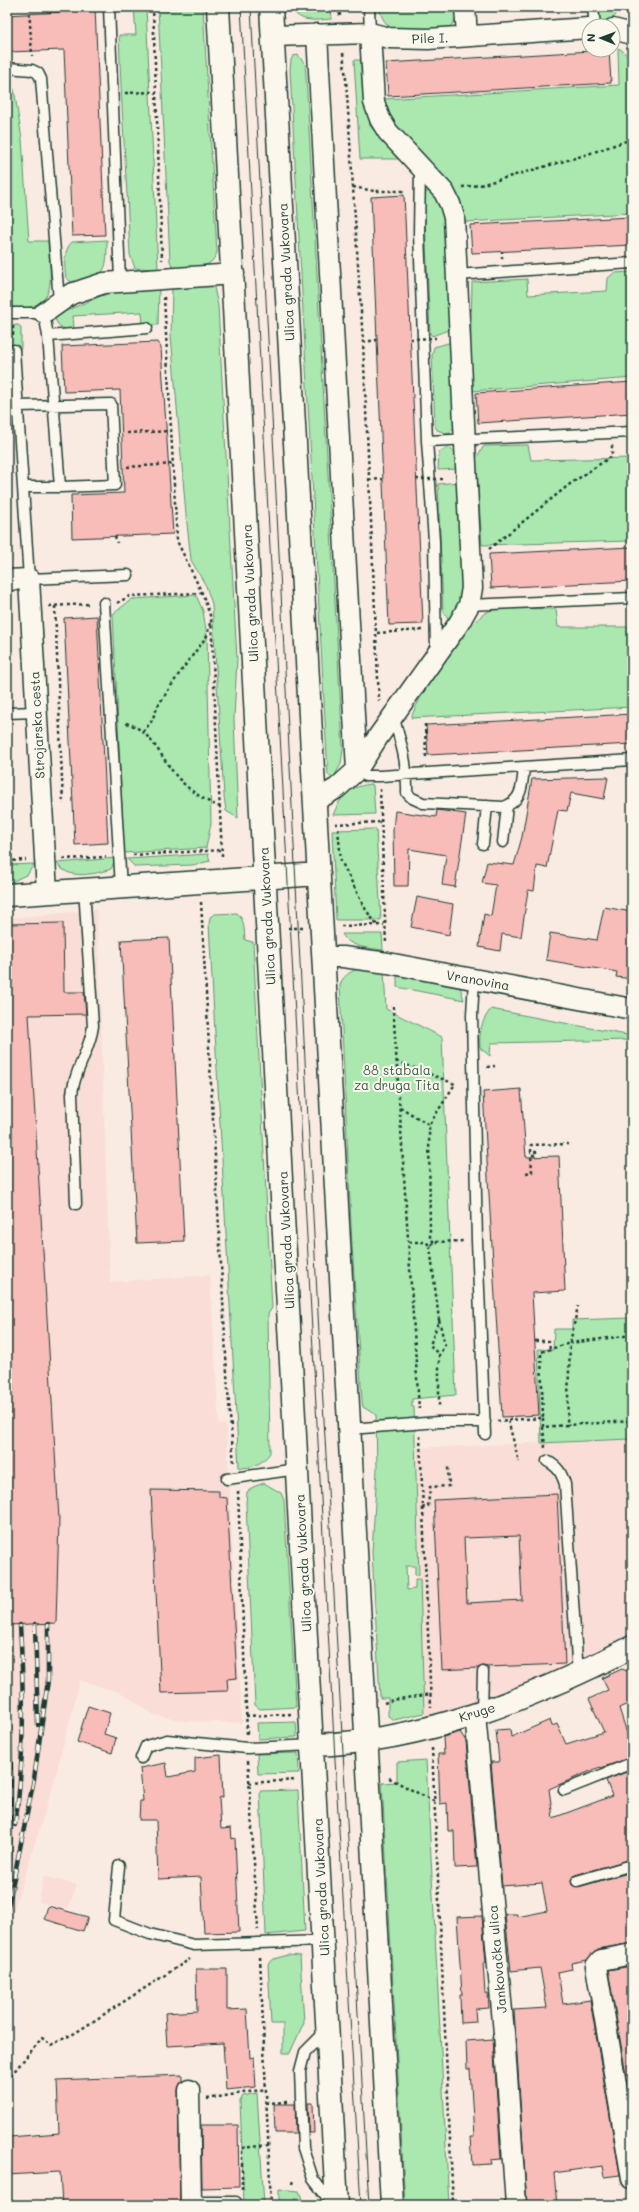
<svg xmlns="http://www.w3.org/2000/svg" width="639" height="2212" font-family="Mali,sans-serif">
<rect width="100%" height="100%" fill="#faebe2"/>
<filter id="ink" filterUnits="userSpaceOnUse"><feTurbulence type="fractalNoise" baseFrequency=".025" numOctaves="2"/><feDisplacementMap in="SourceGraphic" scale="8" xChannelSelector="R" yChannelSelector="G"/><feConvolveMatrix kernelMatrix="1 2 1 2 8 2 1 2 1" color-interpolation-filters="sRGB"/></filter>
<g filter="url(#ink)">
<!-- built -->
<path fill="#f9ddd6" d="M97 910 110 1282 210 1275 219 1424 226 1425 242 1723 184 1721 154 1715 124 1694 80 1680 51 1793 11 1918 7 1917V918Z
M628 1433H632V1633L589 1659 467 1707 425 1718 416 1448 629 1439Z
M44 1876 77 1885 68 1909 39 1902Z"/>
<!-- green -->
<path fill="#aae8af" stroke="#649272" d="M134 7H146L158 269 135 268 130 255C127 181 121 109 119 35H136Z
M158 7H203L217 252C211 272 189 267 173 268L170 261Z
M291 7H331L332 19C316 20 299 24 291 7Z
M379 7H457C456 18 456 25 445 29L396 31C386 26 381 18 379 7Z
M596 7H618C616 19 611 23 598 19Z
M618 48C627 52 629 59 632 68V213L464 222 426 162 391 120 384 99 619 85Z
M298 55 305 64 306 75 343 749 341 764 334 777H331L328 775 290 70 291 60 293 56Z
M354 60H363L370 126 398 159H360Z
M11 86 14 89 22 139 29 241H48C50 280 61 311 7 309V87Z
M428 190C438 196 442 213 446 223L451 329 432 336 430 333 424 196Z
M107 240C107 275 106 274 73 283L66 278C64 266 63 250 72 242Z
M632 272V378L472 391 470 366 472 282 527 279 528 295 607 291 608 278 614 273Z
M207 284 214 287 218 306 237 659 234 719 238 818 226 811 224 796 212 604 206 586 191 560 186 515 171 335 172 286Z
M159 288 158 325H143L142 312 73 316 74 329C65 331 58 327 55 319L56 315 113 291Z
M18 325 21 327V349H7V326Z
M452 342 456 424 449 434 437 430 435 426 432 355 434 347Z
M528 445 531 460 632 458V541L482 545 476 458 484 446Z
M449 447 458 457V469L438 470 439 452Z
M459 482 464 599 451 618 447 617 443 611 438 484Z
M196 595 203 611 207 636 211 824 206 848 124 853 113 614 132 599Z
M556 609 558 627H632V707L411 718C418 696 468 619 489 611 498 607 543 609 556 609Z
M370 784 373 785 375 814 333 815C342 794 347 788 370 784Z
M376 829 381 920H336L332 830Z
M208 854 210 861 193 865 135 867 127 859Z
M116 858 111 869C96 874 67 881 57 863Z
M34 864 28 874 7 884V865Z
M237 913C245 920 244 930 245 940L253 942 272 1308 268 1314 270 1453C262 1464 253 1468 239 1468L209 924 210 917 215 914Z
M342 934H382L383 950C369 948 350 948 342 934Z
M361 968 384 971 386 1009 442 1037 456 1395 412 1399V1407H414L419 1575H415V1566H406L407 1590 415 1589V1579H420L424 1713 394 1720 388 1716V1698H380L372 1552 377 1469 376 1415 363 1407 362 1401 352 1245 340 986C341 977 352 970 361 968Z
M397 974 460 987 464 1000 397 987Z
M491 1009 632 1036 630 1040 491 1043 490 1056 480 1048C479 1033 481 1021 491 1009Z
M632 1318V1433H629V1439L541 1443 538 1349 553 1350 554 1329H572V1320Z
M264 1483 281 1493 284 1500 296 1707 260 1709 255 1705 246 1503 247 1492 253 1487Z
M296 1722 297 1737 258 1739 257 1723Z
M298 1753 299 1773 258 1774 257 1754Z
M426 1760 449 2205H405L382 1783 397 1782V1762Z
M298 1790 305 1931 266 1935 260 1791Z
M288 1955 300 1956 304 2022 290 2053H283V2024H271L268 1964 274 1959Z
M257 2093 264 2205H244L240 2101 243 2096Z
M279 2189 299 2191 302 2199H295L296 2205H279Z"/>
<!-- building -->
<path fill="#f8bcb9" stroke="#1f3d34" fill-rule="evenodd" d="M95 8 105 235 72 236 64 50 7 52V15L61 12V9Z
M609 50 611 83 388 96 386 63Z
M404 195 423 624 389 625 371 197Z
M632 217V245L472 253 470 225Z
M158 342 161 348 173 534 72 538 71 495 124 493 120 390 64 392 62 346Z
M632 382V413L478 423 476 393Z
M632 547V581L491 588 489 554Z
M97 616 108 843 75 845 64 618Z
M632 714V744L428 755 426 725Z
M608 777 604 799 571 793 567 811 558 810 547 868 537 866 534 891 528 890 521 937 502 934 500 951 479 947 484 914 491 916 496 885 482 883 487 862 514 865 522 837 532 779Z
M437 810 466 814 455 887 442 885 446 855 409 849 408 886H394L393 829 395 811 436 817Z
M417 897 453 904 449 935 411 927Z
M604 907 632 912V979L616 977 617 972 546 960 550 933 597 940Z
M63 923 64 992H84L86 1014 29 1015 59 1519 56 1623 7 1625V924Z
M169 938 184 1241 137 1243 121 940Z
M521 1089 526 1157 559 1156 565 1291 532 1293 539 1415 502 1417 483 1092Z
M151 1490 219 1491V1497L227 1498 237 1678 227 1679 228 1691 161 1693Z
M557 1494 565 1664 487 1667 483 1666 478 1668 442 1670 434 1500ZM519 1536 522 1600 467 1603 464 1538Z
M622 1669 632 1673V1702L619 1708 632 1749V1757L601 1768 600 1767 549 1789 553 1818 612 1796 606 1780 632 1770V1859L575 1875 571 1880 572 1885 578 1887 632 1872V1943L598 1949 587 1960 571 1963 572 1969 558 1972 563 2004 590 2000 620 2175 604 2177 602 2166 554 2173 557 2205H527L514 2010 547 2008 540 1968 511 1971 505 1914H517V1917L547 1911 542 1883 502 1886 491 1762H499L496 1730 510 1729 511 1737 550 1720 552 1726 557 1724 566 1744 604 1732 589 1699 608 1690 602 1678Z
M88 1706 110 1713 104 1734 116 1738 112 1753 77 1742Z
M460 1732 466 1741 477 1867 455 1868 454 1831H448L447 1803 440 1804 438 1754H444L443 1737Z
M221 1755 223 1797 219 1798 221 1829 231 1828 232 1839 235 1838 239 1932 204 1933 201 1877 158 1879 156 1820H139L140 1801H143L140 1768 166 1763 168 1777 195 1772V1758Z
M48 1906 88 1917 83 1931 44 1919Z
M482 1916 486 1963H483L485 1993H488L489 2008 475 2009 476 2022 461 2023 460 1995H462L457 1917Z
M632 1966V2073L626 2074 608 1970Z
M196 1969H227V2010L247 2009 250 2058 254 2057 256 2087 226 2090 223 2043 167 2046 165 2013 197 2011Z
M493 2039 501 2159 491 2160 492 2164 472 2165 470 2137H474L470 2069H467L466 2041Z
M182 2075V2081L178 2090 180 2205H62L60 2172 7 2175 9 2137 59 2133 57 2080Z
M308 2103H313L314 2133H309Z
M274 2104H295L296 2133H275Z
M201 2125H238L239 2187 202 2188Z"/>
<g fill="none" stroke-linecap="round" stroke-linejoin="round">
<defs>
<path id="lane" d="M109 7 120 280
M369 7 370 33
M593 7 595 26
M7 68 32 70 38 73 41 79 59 301
M420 168 419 233 427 441 434 541 436 652
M456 275 632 263
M7 313H44L48 336
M14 350 29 579 128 575
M18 406 111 404 115 485 60 487
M427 441 632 432
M24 487H60L48 336 147 328
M104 603 121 887
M469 605 632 598
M7 713 36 712
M393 716C401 742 408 765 407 793L412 798 423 803 504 807C523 800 522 785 524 767
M357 770 366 776H380L632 760
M503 842 507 806
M483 844 487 806
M474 980 472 1015 477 1241 485 1434
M76 1204 72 1094C74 1070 90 1051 93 1026L84 889
M350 1429 438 1422H485
M547 1461C558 1467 561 1472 565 1484L578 1674
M227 1479 297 1469
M482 1712 483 1672
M141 1758 146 1746 167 1740 247 1748 313 1745
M564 1790 632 1763
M119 1866 114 1920 150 1934 194 1945 324 1941
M577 1881 632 1865
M327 2030 305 2052 300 2071 303 2148 313 2179 333 2205
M191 2202H236"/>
<path id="street" d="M465 7 467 36
M613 29 632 34
M317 34 357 770
M273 36 370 33 389 38 428 39 589 28
M44 313 71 294 104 283 234 274
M7 580 29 579 47 892
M315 801 337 788 357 770 378 737 459 623 469 605 472 588 454 217 450 204 444 192 388 132 380 119 374 102 370 33
M323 957H343L388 963 632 1009
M475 1714 504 2033 516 2205
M632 1954 601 1960 596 1966 632 2179
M189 2090 191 2205"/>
<path id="secondary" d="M218 7C234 276 246 545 261 813 288 1277 315 1741 337 2205
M271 7 392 2205
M7 895 319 874
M313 1745C424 1742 535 1697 632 1647"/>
</defs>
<!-- lane casing -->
<use href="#lane" stroke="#1f3d34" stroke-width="13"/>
<!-- street casing -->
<use href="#street" stroke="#1f3d34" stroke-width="23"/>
<!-- secondary casing -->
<use href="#secondary" stroke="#1f3d34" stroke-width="25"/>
<!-- path -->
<path stroke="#1f3d34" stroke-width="2.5" stroke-dasharray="3 3" stroke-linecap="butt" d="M29 7 32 56
M153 7 162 260
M339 7 340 16
M343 53 346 79 363 342 379 701
M125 93 155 92
M353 187 374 191H406
M462 187 480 185 582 156 632 139
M502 259V251
M164 297 177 541 202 593 211 618 222 856
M13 326V337
M363 342 377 340
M127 433 171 431
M127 467 173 464
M369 480 383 479
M115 536 117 543
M489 549 570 484 612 456V445
M117 603 130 596 202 593
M49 606 90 604
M55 606 63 804
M377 633 422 630
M126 723C153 730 163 764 182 782 193 793 206 801 220 807
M425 724 426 758H428
M143 732 151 722 159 704 181 671 207 636 210 623
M380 789 386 944
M335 824 381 822
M338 829 341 861 366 910 377 925
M133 855 222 850
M63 859 106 857
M7 861 26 860
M201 902 228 1391 234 1465
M341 926 384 925
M288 928H303
M393 1006 419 1409
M396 1061 455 1084
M487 1067 495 1066
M400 1107 429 1125
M526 1173 532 1172 531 1155H536V1152H531V1145L568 1144
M409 1242H426L430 1246 434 1242 464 1241
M434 1242 430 1238 429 1125 455 1084
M430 1246 439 1320 430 1345 439 1355V1408
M439 1320 445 1345 439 1355
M632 1335 570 1343 567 1425 632 1421
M535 1341H549L550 1349
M543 1418V1427L567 1425
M508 1420 543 1418 541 1352 570 1343 578 1306
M497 1421 508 1420 519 1462
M543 1427 545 1448
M420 1436 431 1707
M238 1491 247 1734
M422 1508 428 1506 430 1487 449 1486 448 1466
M384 1703 393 1700 431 1694
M246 1716 293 1714
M432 1748 453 2205
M248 1761 258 1930
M389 1778 435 1802
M249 1783 296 1780
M260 1957 271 2205
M7 2080 42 2038 51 2045 75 2033 190 1959
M207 2099 266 2089
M266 2103 288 2102
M292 2184 293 2180
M242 2190V2148L268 2145"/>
<!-- lane -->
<use href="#lane" stroke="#fbf7ec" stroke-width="10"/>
<!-- street -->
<use href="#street" stroke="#fbf7ec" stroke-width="20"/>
<!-- secondary -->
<use href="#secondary" stroke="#fbf7ec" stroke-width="22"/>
<!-- tram -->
<path stroke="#1f3d34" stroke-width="1" d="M241 7 336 1778 361 2205
M251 7 319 1333 369 2205"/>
<defs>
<path id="rail" d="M35 1624 38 1725
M7 1626 11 1774 10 1860 7 1881
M15 1825C25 1756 24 1694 20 1625
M7 1912 34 1779 48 1680V1624"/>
</defs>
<!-- rail casing -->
<use href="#rail" stroke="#1f3d34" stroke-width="4.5"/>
<!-- rail -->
<use href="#rail" stroke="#fbf7ec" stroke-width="3" stroke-dasharray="9" stroke-linecap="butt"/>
<!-- path-bridge -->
<path stroke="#1f3d34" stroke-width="2.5" stroke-dasharray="3 3" stroke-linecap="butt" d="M410 339 436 338
M416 479H442"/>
</g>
</g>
<g text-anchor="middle" stroke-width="4" stroke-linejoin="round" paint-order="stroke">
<!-- street labels -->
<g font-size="13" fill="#1f3d34" stroke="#fbf7ec">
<text transform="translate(430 38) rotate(-2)" y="5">Pile I.</text>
<text transform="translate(286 272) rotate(-93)" y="5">Ulica grada Vukovara</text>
<text transform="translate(250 593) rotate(-93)" y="5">Ulica grada Vukovara</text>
<text transform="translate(37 725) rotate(-93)" y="5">Strojarska cesta</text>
<text transform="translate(267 916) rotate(-93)" y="5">Ulica grada Vukovara</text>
<text transform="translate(478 980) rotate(10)" y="5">Vranovina</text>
<text transform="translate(286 1240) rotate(-93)" y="5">Ulica grada Vukovara</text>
<text transform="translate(303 1563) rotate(-93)" y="5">Ulica grada Vukovara</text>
<text transform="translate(477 1712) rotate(-17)" y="5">Kruge</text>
<text transform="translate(321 1887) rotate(-93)" y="5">Ulica grada Vukovara</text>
<text transform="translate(497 1959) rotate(-95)" y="5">Jankovačka ulica</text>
</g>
<!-- park labels -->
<g font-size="13" fill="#3b5f4d" stroke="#fbf7ec">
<text x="397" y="1075">88 stabala<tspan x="397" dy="15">za druga Tita</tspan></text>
</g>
</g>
<!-- margin -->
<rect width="639" height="2212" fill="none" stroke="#fbf7ec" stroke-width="24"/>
<rect x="12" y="12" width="615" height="2188" fill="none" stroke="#1f3d34" stroke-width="1.5" filter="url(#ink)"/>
<!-- north arrow -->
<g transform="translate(601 38) rotate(271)"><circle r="19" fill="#fbf7ec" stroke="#a3ada2"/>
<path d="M0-3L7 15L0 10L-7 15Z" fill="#1f3d34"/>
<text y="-6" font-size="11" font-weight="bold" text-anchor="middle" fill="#1f3d34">N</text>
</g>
</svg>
